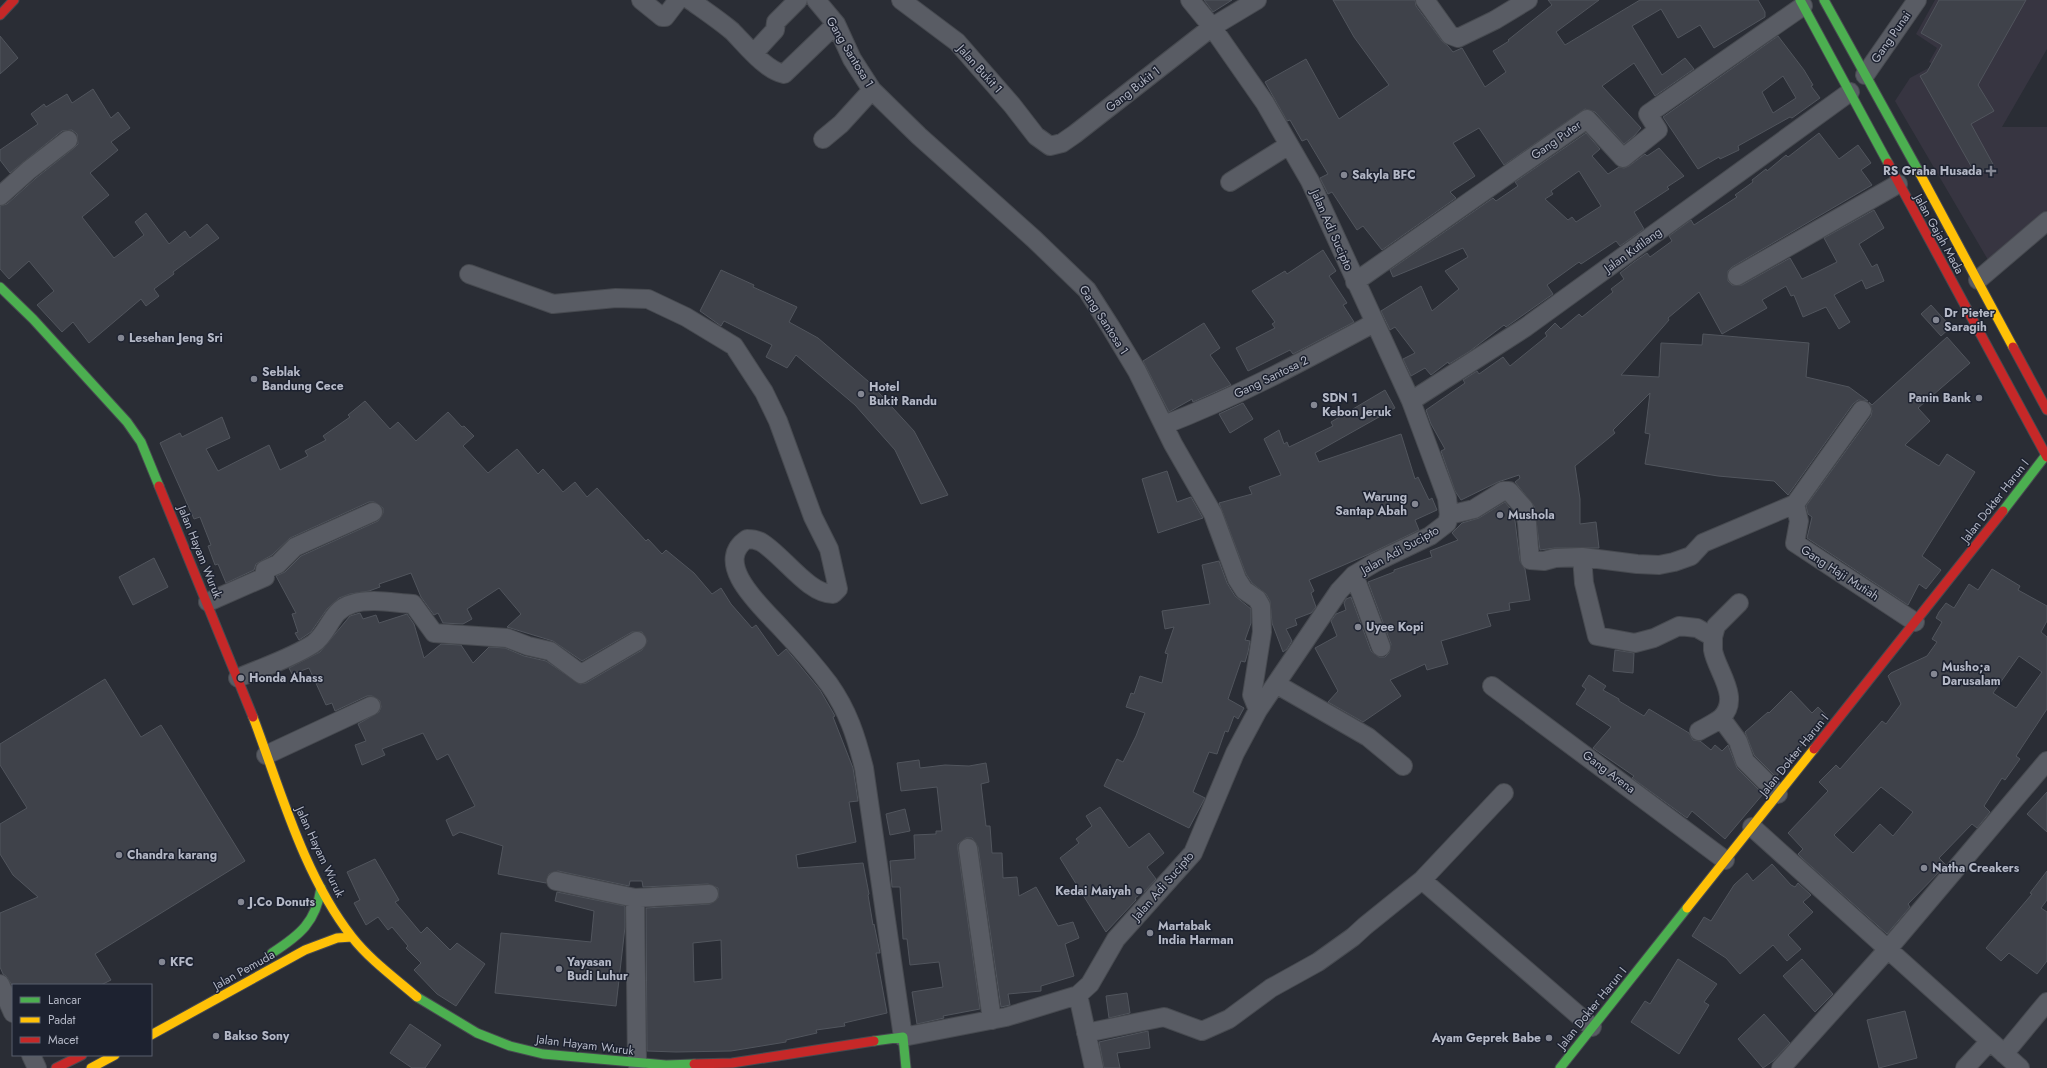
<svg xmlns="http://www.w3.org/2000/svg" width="2047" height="1068" font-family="Jost,sans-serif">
<rect width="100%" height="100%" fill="#2a2d35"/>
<!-- medical -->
<path fill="#373541" d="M1935 0H2047V49L2002 127H2047V215L1991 265 1895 101 1910 78 1934 65 1929 62 1937 48 1916 34Z"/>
<!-- building -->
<path fill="#3f424a" stroke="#51555d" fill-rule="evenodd" d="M1204 0H1232L1213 12Z
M1333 0H1415L1416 6 1442 41 1448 46 1453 52 1462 48 1485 87 1506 72 1493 51 1509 41 1508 40 1552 5 1548 0H1599L1556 32 1565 45 1640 0H1758L1765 12V17L1714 48 1700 25 1678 38 1661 9 1632 26 1662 75 1685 58 1694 69 1655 96 1634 63 1602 86 1641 128 1634 136 1624 144 1595 112 1585 109 1504 165 1479 128 1453 143 1475 176 1450 192 1456 198 1382 250 1363 226 1357 230 1332 192 1328 194 1320 178 1328 174 1307 139 1302 141 1290 120 1287 121 1265 82 1306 59 1339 119 1389 85 1354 37Z
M1939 0H2026L1978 85 1994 111 1971 124 1994 166 1976 175 1920 76 1927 72 1942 45 1921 33Z
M0 36 18 58 0 74Z
M1778 36 1804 70 1813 85 1811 86 1820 98 1792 118 1790 117 1738 146 1739 150 1720 159 1719 157 1698 169 1663 117ZM1783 76 1796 98 1773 113 1762 92Z
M93 89 111 118 118 112 130 128 111 142 118 150 90 173 109 195 82 217 114 258 144 235 135 222 146 213 169 244 185 231 190 238 207 224 219 238 173 272 174 274 154 289 159 296 146 306 141 299 89 343 73 322 62 332 37 305 54 291 29 261 9 279 0 269V206L7 204 36 178 74 148 78 144 77 134 72 130 62 131 10 173 0 160V150L38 124 31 114 44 104 46 107 67 94 72 103Z
M1586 133 1600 149 1592 156 1608 174 1619 167 1624 168 1629 166 1645 154 1647 156 1659 148 1684 176 1667 187 1669 189 1634 212 1644 229 1620 246 1616 241 1581 264 1579 262 1547 285 1553 294 1506 327 1504 325 1470 351 1449 364 1448 362 1431 375 1425 368 1411 376 1403 359 1415 353 1395 327 1390 330 1381 311 1421 286 1432 311 1459 289 1445 271 1468 257 1463 248 1393 277 1390 270 1493 198 1496 201 1518 186 1515 182ZM1579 171 1601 206 1576 222 1572 217 1568 220 1545 199 1553 194 1551 191Z
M1819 133 1839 159 1858 145 1871 163 1861 170 1872 185 1732 267 1728 271V281L1732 285H1742L1790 258 1802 279 1815 273 1837 262 1824 238 1874 210 1884 228 1859 244 1872 267 1877 264 1884 281 1866 289 1862 280 1834 295 1850 322 1839 329 1826 307 1803 317 1794 295 1791 296 1786 286 1762 300 1767 308 1722 334 1699 292 1668 318 1669 320 1621 375 1659 377 1661 343 1702 345 1703 334 1809 343 1806 377 1849 387 1868 401 1858 400 1853 404 1788 495 1774 481 1718 476 1645 464 1650 434 1645 433 1650 393 1613 430 1615 433 1575 466 1580 499V524L1596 522 1599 548H1555L1540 550 1534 506 1515 482 1520 478 1519 475 1498 482 1461 500 1455 491 1441 451 1445 449 1431 424 1426 410 1465 383 1463 380 1477 371 1479 374 1503 357 1510 366 1547 336 1545 333 1555 323 1561 329 1579 314 1582 317 1613 292 1611 289 1624 279 1620 273 1634 262 1647 253 1650 257 1672 241 1669 236 1691 220 1694 225 1737 197 1735 195 1753 182 1752 180 1766 169 1767 171 1786 155 1788 157Z
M1323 250 1336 271 1329 276 1347 303 1343 305 1354 322 1293 354 1290 350 1248 371 1236 348 1275 328 1272 324 1275 322 1252 291 1285 271 1287 274Z
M721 270 754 285 753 287 797 307 789 322 818 338 869 382 914 431 948 495 921 504 895 450 855 405 796 355 787 368 766 357 772 345 724 321 721 326 700 311Z
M1931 305 1951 327 1941 336 1921 314Z
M1204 323 1220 348 1210 355 1231 385 1193 402 1192 399 1169 412 1143 361Z
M1947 337 1970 363 1918 408 1930 421 1905 445 1939 466 1947 454 1975 472 1922 556 1941 570 1926 589 1919 584 1908 605 1807 538 1812 517 1808 514 1806 506 1871 416 1872 411 1869 402 1872 405Z
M1385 390 1395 408 1315 453 1319 462 1401 434 1415 479 1418 477 1429 500 1432 498 1437 510 1415 520 1419 530 1367 555 1309 580 1314 591 1311 593 1316 607 1311 613 1295 619 1297 625 1286 629 1292 641 1287 649 1283 652 1272 623 1270 601 1266 594 1252 583 1246 574 1219 503 1252 494 1249 487 1281 475 1264 439 1279 430 1284 444 1287 442 1289 447 1333 426 1331 422Z
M365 401 390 429 398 422 416 441 448 412 462 427 464 426 474 436 463 446 488 473 517 449 538 474 543 469 563 492 575 482 587 497 597 488 646 541 648 539 662 554 666 550 694 573 712 594 721 588 731 604 752 628 756 625 778 656 786 649 797 662 820 690 835 716 833 717 853 768 858 801 849 802 856 842 796 855 798 868 863 863 869 894 868 895 873 925 874 924 880 953H876L887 1013 844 1023 845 1026 816 1030 817 1033 786 1040V1042L731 1051 676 1052 647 1051 646 908 710 904 718 898V888L708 884 643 887 642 881H630L629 886 558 871 549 874 546 883 498 874 503 846 460 832 453 836 446 820 475 806 448 754 437 760 423 733 382 749 385 755 362 765 355 745 366 741 358 724 379 712 381 707 380 701 372 696H367L335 711 332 703 326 705 309 668 292 674 289 668 320 652 350 616 360 613 363 619 376 615 379 623 407 614 414 624 424 658 441 644 461 645 473 663 489 647 505 648 524 656 546 661 580 684 586 683 642 650 647 641 642 632H632L582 661 553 641 507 627 521 614 499 588 467 609 472 619 463 624 443 623 438 613 434 615 421 597 411 573 379 584 380 587 369 591 350 594 339 598 327 609 311 632 299 640 295 633 298 632 292 614 296 613 276 576 285 572 301 556 378 521 383 513V508L374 502H369L290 538 272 555 256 564 254 570 226 583 218 564 215 565 208 546 211 545 200 517 194 519 160 443 180 433 182 437 222 417 230 438 206 449 218 471 269 445 280 470 308 456 305 451 326 440 323 436 350 417 348 415ZM721 940 722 979 694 982 693 943Z
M1243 403 1253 419 1230 433 1219 414Z
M1167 471 1177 502 1191 497 1203 518 1158 533 1142 479Z
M1505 502 1514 513 1520 561 1525 569 1530 600 1509 603 1510 610 1487 614 1491 626 1441 641 1448 664 1427 670 1425 664 1390 680 1401 696 1363 722 1328 702 1338 691 1315 648 1337 636 1331 621 1336 614 1346 610 1344 603 1346 599 1351 597 1371 651 1379 657H1385L1389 653 1391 644 1368 582 1394 572V570L1432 557 1430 551 1458 540 1452 533 1462 523 1479 518Z
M154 558 168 587 133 605 119 577Z
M1219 561 1227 583 1235 596 1251 609V623L1245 640 1250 641 1248 652 1245 662 1241 661 1228 699 1244 708 1238 719 1234 716 1228 732 1225 731 1217 754 1209 752 1193 792 1205 798 1189 828 1104 786 1117 759 1123 762 1136 736 1145 713 1126 707 1131 693 1134 694 1140 676 1162 683 1168 654 1165 653 1174 627 1165 629 1162 611 1210 604 1202 565Z
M1992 569 2020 586 2018 590 2047 606V621L2041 632 2047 637V709L2016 756 2020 759 2005 780 2002 778 1984 806 1990 812 1977 828 1972 824 1939 858 1946 865 1908 904 1910 907 1887 934 1803 859 1798 854 1803 849 1788 833 1828 791 1819 782 1836 765 1840 769 1882 721 1886 724 1901 704 1888 676 1891 673 1927 656 1937 642 1932 639 1942 622 1936 618 1939 612 1946 603 1954 608 1969 584 1978 590ZM2019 656 2042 672 2016 708 1993 693ZM1881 787 1913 812 1893 836 1880 824 1853 853 1834 835Z
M1615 650 1634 653 1633 673 1613 671Z
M1589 675 1606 686 1603 690 1619 699V701L1644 716 1649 709 1689 733 1693 740 1700 741 1711 750 1715 745 1722 751 1728 745 1737 768 1763 794 1725 839 1692 811 1687 818 1632 778 1634 776 1593 748 1611 727 1576 704 1586 689 1582 686Z
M105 679 141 737 161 725 245 861 95 954 111 980 101 985H12L6 976 3 974 0 967V913L38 897 13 875 0 854V824L27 808 0 765V744Z
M1791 691 1812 713 1818 707 1826 715 1776 777 1754 755 1745 732 1768 712 1769 713Z
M919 760 920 768 945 765 969 766 986 763 989 782 981 784 986 826H990L992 853H1002L1003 878 1017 877 1019 896 1036 887 1058 926 1073 922 1079 938 1065 944 1074 976 1041 986V991L1008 994 1010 1005 1001 1007 978 847 972 838H966L958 844V849L980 1009 943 1016 944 1018 917 1024 912 992 943 987 939 962 910 965 907 939H903L900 887H892L890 861 915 859 914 835 936 834V831H942L937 787 901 791 897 763Z
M2047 792V832L2027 814Z
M1100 807 1129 848 1149 833 1164 853 1147 867 1156 879 1145 891 1135 898 1136 900 1106 932 1060 858 1079 843 1076 839 1092 826 1086 816Z
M905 809 910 831 890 835 886 814Z
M375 859 399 900 395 902 421 933 427 927 450 950 457 943 485 964 456 1006 437 994 414 970 421 963 406 948 408 946 392 927 388 930 378 917 366 925 354 903 360 900 347 872Z
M1772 864 1791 885 1795 887 1798 883 1811 895 1803 902 1813 912 1788 935 1801 949 1787 961 1773 945 1740 974 1726 958 1692 936 1704 917 1711 921 1734 885 1747 873 1753 881Z
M2047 871V900L2041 908 2047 912V961L2037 974 2009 953 2001 961 1986 948 2032 894 2030 893Z
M557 892 625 906V927L616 1006 495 993 501 933 591 942 594 911 555 901Z
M1678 959 1717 984 1704 1002 1709 1005 1679 1054 1631 1022 1645 1001 1650 1004Z
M1802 959 1833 994 1815 1012 1783 976Z
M1127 993 1130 1013 1109 1018 1106 996Z
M1905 1011 1917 1058 1879 1068 1867 1020Z
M1764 1014 1790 1043 1773 1061 1763 1068 1738 1039Z
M410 1024 441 1045 425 1068H412L390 1053Z
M1148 1031 1150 1048 1117 1053 1120 1068H1104L1099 1042Z"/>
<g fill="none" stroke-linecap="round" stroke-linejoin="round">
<defs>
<path id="street" d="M641 0 662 17H665L678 0
M690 0C704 10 719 20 732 31 745 44 765 70 784 74L836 24
M816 0 836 24 852 59 872 90 919 136 1034 239 1087 290 1110 326 1137 371 1173 444 1213 514 1237 579 1244 590 1257 599 1261 606 1262 632 1252 695 1258 710
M901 0 957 42 1012 105 1036 136 1050 146 1062 143 1075 134 1212 27 1257 0
M1425 0 1450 35 1458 38 1495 20 1528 0
M754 53 775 30 776 22 798 0
M1865 75 1917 0
M823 139 841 124 872 90
M1230 182 1289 145
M0 196 29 170 68 140
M469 274 553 304 616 298 648 299 686 317 734 346 764 392 778 421 813 517 829 549 838 589 833 594C808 594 783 555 761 542 757 540 751 539 747 539 711 563 763 608 781 628 797 645 814 664 829 684 848 711 856 736 864 768L903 1037 1006 1017 1078 995 1090 984 1116 939 1193 853 1235 753 1258 710 1339 591 1354 575 1376 562 1430 536 1447 523 1449 515 1447 498 1411 401 1310 181 1265 103 1212 27 1190 0
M1737 276 1898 184
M1978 280 2047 221
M1355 282 1587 119 1623 158 1658 130 1648 114 1803 6
M1411 401 1526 327 1850 92
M1862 410 1795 504 1799 521 1795 543 1915 622
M1164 425C1237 397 1305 360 1374 323
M1449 515 1474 509 1503 491H1509L1524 508 1527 523 1530 560 1544 561 1555 558 1582 557 1584 583 1597 636 1635 643 1654 638 1679 626 1697 628 1713 637C1713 641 1713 646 1713 650 1716 670 1742 698 1721 718 1715 723 1706 727 1699 731
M1582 557 1637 564 1659 565 1674 562 1691 556 1703 543 1795 504
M1354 575 1381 647
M208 602 265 577V570L278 564 295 547 373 512
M1713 637 1716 626 1739 603
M238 678C263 667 290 659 313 644 330 632 330 610 352 604 371 598 394 603 413 604L434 633 507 638 528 646 550 651 581 674 637 641
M1276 684 1368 737 1403 766
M1492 686 1725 860
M1721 718 1738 741 1745 761 1778 794
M266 755 371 706
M1752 827 2020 1068
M968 848 992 1020
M1422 880 1592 1027
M556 881 635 898 637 1063
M635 898 709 894
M0 984 13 1013
M1078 995 1094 1068
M1086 1033 1164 1017 1202 1031 1229 1019 1271 988 1318 962 1353 937 1365 926 1422 880 1504 793
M2004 1054 2047 1002
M31 1055 37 1068
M1781 1068 1888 949 2047 761
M1965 1068 1990 1041"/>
<path id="fast" d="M1800 0 1888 163
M1824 0 1919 172
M0 287 33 319 127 422 141 442 159 486
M2003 511 2046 455
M272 953C300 935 316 922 321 888
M417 997 477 1033 510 1046 543 1054 666 1065 694 1064
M874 1041 903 1037 906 1068
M1560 1068 1687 908"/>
<path id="slow" d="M1919 172 2013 347
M253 717C281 791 303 874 352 937 370 960 395 978 417 997
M1687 908 1814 749
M151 1035 305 950 337 938 352 937
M91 1068 115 1055"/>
<path id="jam" d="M0 15 14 0
M1888 163 2047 457
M2013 347 2047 410
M159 486 253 717
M1814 749 2003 511
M694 1064 732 1063 874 1041
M56 1068 82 1055"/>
</defs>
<!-- street casing -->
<use href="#street" stroke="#474a50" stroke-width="20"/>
<!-- fast casing -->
<use href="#fast" stroke="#474a50" stroke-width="11"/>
<!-- slow casing -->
<use href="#slow" stroke="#474a50" stroke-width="11"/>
<!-- jam casing -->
<use href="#jam" stroke="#474a50" stroke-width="11"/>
<!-- street -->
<use href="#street" stroke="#595c64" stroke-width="18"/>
<!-- fast -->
<use href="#fast" stroke="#4caf50" stroke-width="9"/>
<!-- slow -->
<use href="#slow" stroke="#ffc107" stroke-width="9"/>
<!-- jam -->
<use href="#jam" stroke="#c62828" stroke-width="9"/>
</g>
<!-- markers -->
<g fill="#848793" stroke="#1d2230" stroke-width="1.5">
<path d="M1989 165h4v4h4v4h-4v4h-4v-4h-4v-4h4z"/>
<circle cx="1344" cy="175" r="4"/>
<circle cx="1936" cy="320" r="4"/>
<circle cx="121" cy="338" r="4"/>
<circle cx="254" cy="379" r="4"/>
<circle cx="861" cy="394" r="4"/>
<circle cx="1979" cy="398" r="4"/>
<circle cx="1314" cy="405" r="4"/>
<circle cx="1415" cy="504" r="4"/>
<circle cx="1500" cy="515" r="4"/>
<circle cx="1358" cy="627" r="4"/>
<circle cx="1934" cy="674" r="4"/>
<circle cx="241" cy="678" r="4"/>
<circle cx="119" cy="855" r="4"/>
<circle cx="1924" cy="868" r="4"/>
<circle cx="1139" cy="891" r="4"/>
<circle cx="241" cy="902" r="4"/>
<circle cx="1150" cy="933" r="4"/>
<circle cx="162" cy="962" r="4"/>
<circle cx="559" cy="969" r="4"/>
<circle cx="216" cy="1036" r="4"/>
<circle cx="1549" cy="1038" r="4"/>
</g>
<g text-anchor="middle" stroke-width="3" stroke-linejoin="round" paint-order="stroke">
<!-- street labels -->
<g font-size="12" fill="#b4b8c6" stroke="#1d2230">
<text transform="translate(1891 37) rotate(-55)" y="4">Gang Punai</text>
<text transform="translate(850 52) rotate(59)" y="4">Gang Santosa 1</text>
<text transform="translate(980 69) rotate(48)" y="4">Jalan Bukit 1</text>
<text transform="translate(1133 89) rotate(-38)" y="4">Gang Bukit 1</text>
<text transform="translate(1556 140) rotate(-35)" y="4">Gang Puter</text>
<text transform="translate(1332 230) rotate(66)" y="4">Jalan Adi Sucipto</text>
<text transform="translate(1939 234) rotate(61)" y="4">Jalan Gajah Mada</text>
<text transform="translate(1633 250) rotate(-36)" y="4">Jalan Kutilang</text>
<text transform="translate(1104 320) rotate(57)" y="4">Gang Santosa 1</text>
<text transform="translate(1271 377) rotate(-26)" y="4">Gang Santosa 2</text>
<text transform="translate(1995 501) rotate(-52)" y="4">Jalan Dokter Harun I</text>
<text transform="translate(1400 550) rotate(-29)" y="4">Jalan Adi Sucipto</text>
<text transform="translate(200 552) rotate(68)" y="4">Jalan Hayam Wuruk</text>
<text transform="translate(1840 573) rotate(33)" y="4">Gang Haji Mutiah</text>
<text transform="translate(1794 755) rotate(-51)" y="4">Jalan Dokter Harun I</text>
<text transform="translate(1609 772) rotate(37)" y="4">Gang Arena</text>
<text transform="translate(320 852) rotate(65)" y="4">Jalan Hayam Wuruk</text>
<text transform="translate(1163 886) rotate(-49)" y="4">Jalan Adi Sucipto</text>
<text transform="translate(244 970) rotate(-29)" y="4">Jalan Pemuda</text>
<text transform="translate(1592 1008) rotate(-51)" y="4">Jalan Dokter Harun I</text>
<text transform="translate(585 1045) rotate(7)" y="4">Jalan Hayam Wuruk</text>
</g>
<!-- poi labels -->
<g font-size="12" font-weight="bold" fill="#b4b8c6" stroke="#1d2230" text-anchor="start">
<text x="1982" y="175" text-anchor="end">RS Graha Husada</text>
<text x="1352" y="179">Sakyla BFC</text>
<text x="1944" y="317">Dr Pieter<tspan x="1944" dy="14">Saragih</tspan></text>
<text x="129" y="342">Lesehan Jeng Sri</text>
<text x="262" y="376">Seblak<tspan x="262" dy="14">Bandung Cece</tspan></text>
<text x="869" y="391">Hotel<tspan x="869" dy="14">Bukit Randu</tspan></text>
<text x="1322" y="402">SDN 1<tspan x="1322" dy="14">Kebon Jeruk</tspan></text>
<text x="1971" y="402" text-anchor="end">Panin Bank</text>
<text x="1407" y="501" text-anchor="end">Warung<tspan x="1407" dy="14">Santap Abah</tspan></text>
<text x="1508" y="519">Mushola</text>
<text x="1366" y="631">Uyee Kopi</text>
<text x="1942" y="671">Musho;a<tspan x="1942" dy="14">Darusalam</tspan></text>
<text x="249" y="682">Honda Ahass</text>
<text x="127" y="859">Chandra karang</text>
<text x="1932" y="872">Natha Creakers</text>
<text x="1131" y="895" text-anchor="end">Kedai Maiyah</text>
<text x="249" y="906">J.Co Donuts</text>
<text x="1158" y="930">Martabak<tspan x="1158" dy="14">India Harman</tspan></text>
<text x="170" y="966">KFC</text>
<text x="567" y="966">Yayasan<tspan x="567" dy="14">Budi Luhur</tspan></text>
<text x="224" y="1040">Bakso Sony</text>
<text x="1541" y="1042" text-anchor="end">Ayam Geprek Babe</text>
</g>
</g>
<!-- legend -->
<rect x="12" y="984" width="140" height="72" fill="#1d2230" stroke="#595e6c"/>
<rect x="20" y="997" width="20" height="6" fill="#4caf50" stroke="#595e6c"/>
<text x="48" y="1004" font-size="12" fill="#b4b8c6">Lancar</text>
<rect x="20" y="1017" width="20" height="6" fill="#ffc107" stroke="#595e6c"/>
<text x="48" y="1024" font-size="12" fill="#b4b8c6">Padat</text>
<rect x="20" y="1037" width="20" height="6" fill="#c62828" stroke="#595e6c"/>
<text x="48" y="1044" font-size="12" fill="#b4b8c6">Macet</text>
</svg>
